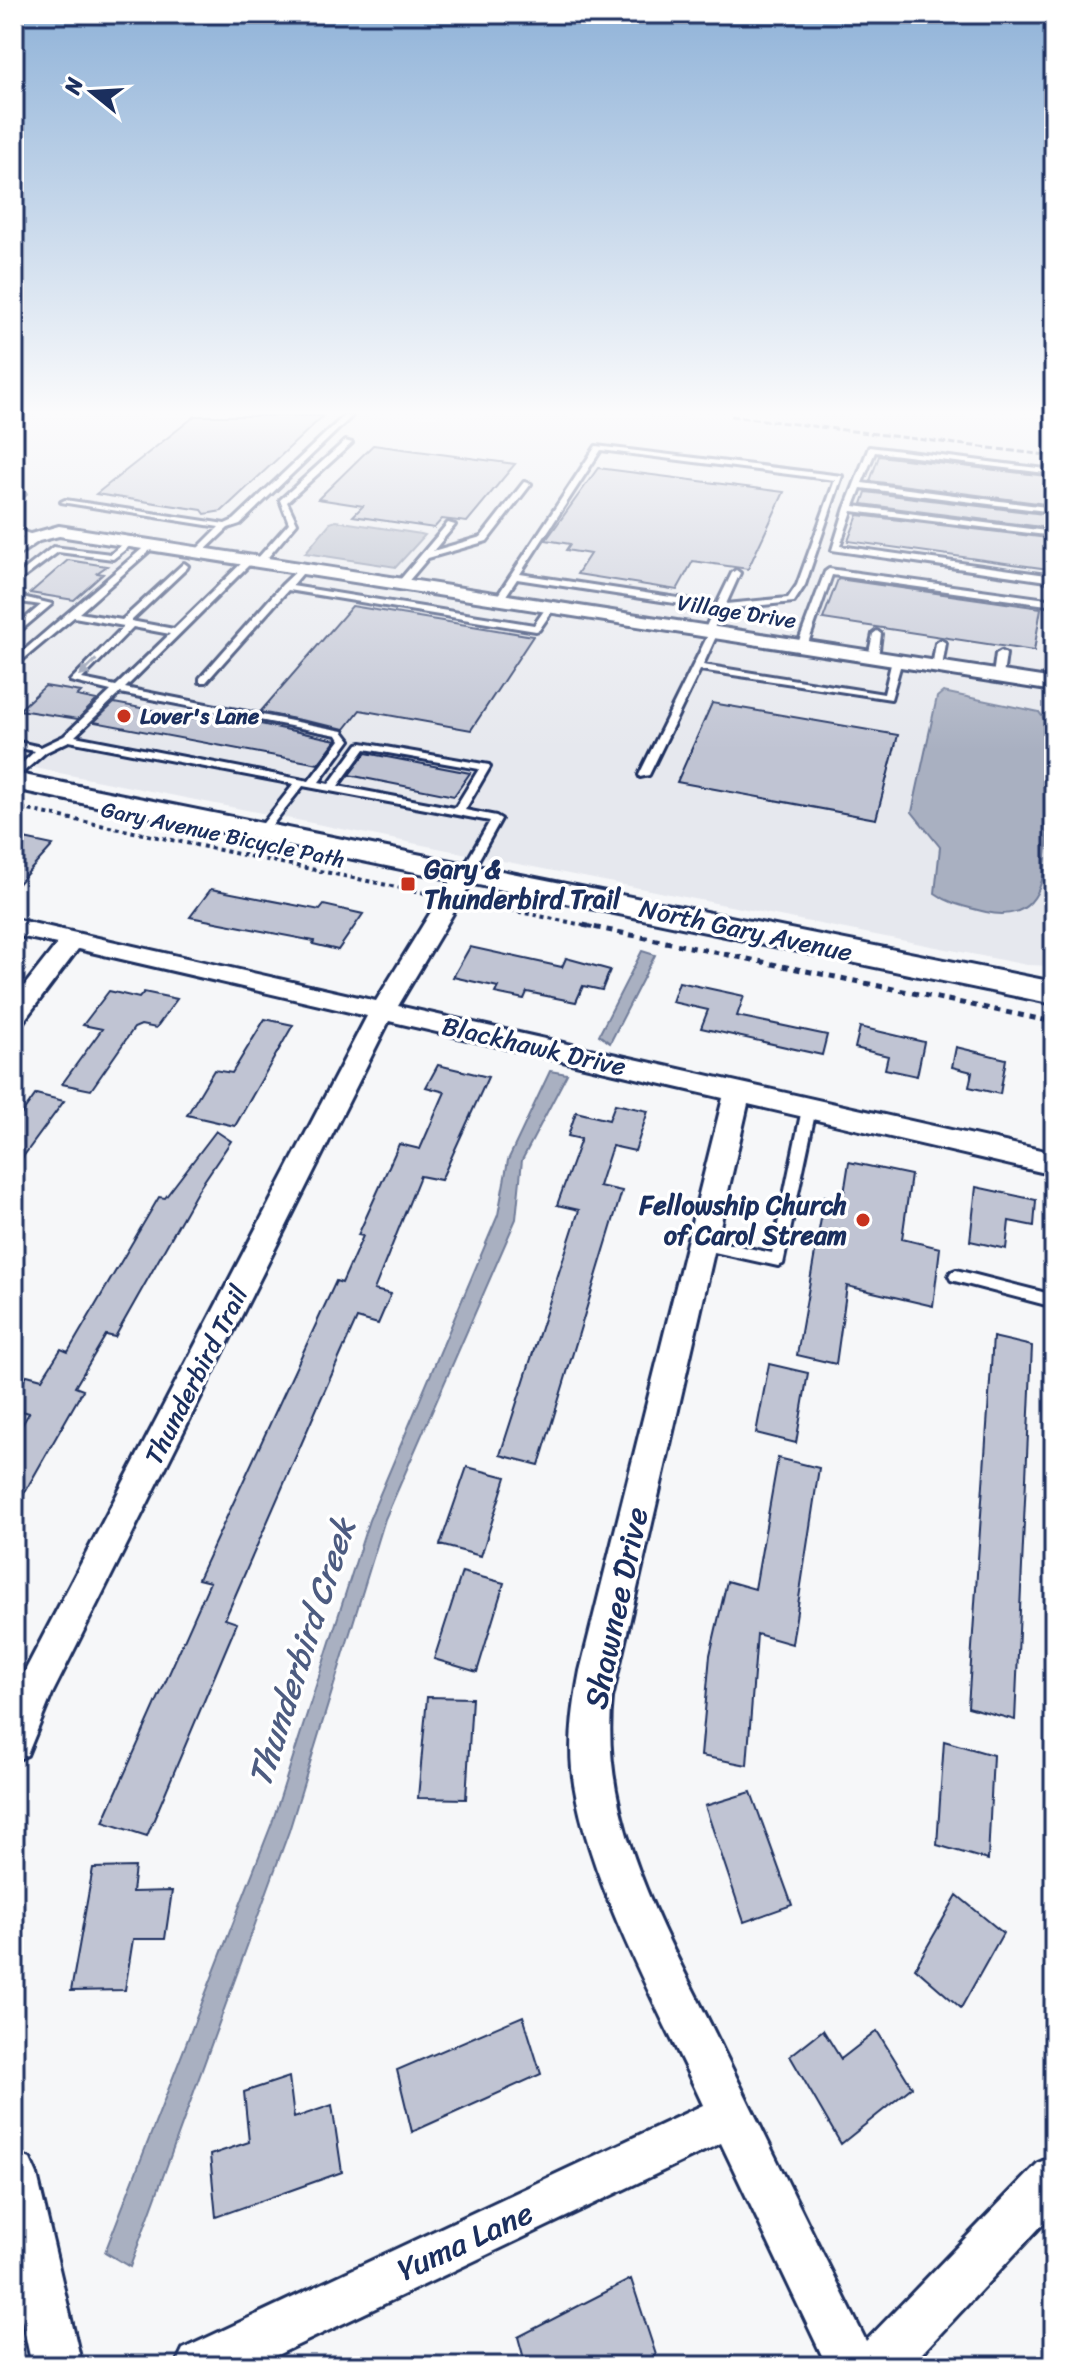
<svg xmlns="http://www.w3.org/2000/svg" width="1068" height="2380" font-family="Sriracha,sans-serif">
<rect width="100%" height="100%" fill="#f6f7f9"/>
<filter id="ink" filterUnits="userSpaceOnUse"><feTurbulence type="fractalNoise" baseFrequency=".0125" numOctaves="2"/><feDisplacementMap in="SourceGraphic" scale="16" xChannelSelector="R" yChannelSelector="G"/><feConvolveMatrix kernelMatrix="1 2 1 2 8 2 1 2 1" color-interpolation-filters="sRGB"/></filter>
<g filter="url(#ink)">
<!-- built -->
<path fill="#e6e8ee" d="M14 417H1054V966L1027 965 14 764Z"/>
<!-- water -->
<path fill="#a9b0c1" stroke="#707c99" stroke-width="2" d="M336 521 421 534 425 535 396 567 305 553 330 523Z
M943 692 1039 712C1059 735 1048 766 1048 795 1046 841 1057 928 986 912 967 907 951 905 935 893L940 847 912 812 937 697Z
M642 951 655 955 610 1043 599 1035Z
M550 1071 567 1074 522 1160 516 1219 385 1519 289 1831 130 2267 105 2252 272 1823 369 1520 498 1215 508 1160Z"/>
<!-- building -->
<path fill="#c0c4d3" stroke="#1b2f5e" stroke-width="2" d="M195 416H323L222 511 205 514 202 510 96 494Z
M373 445 515 464 467 522 442 519 434 528 353 516 363 506 318 499Z
M879 456 1054 477 1053 505 870 481Z
M598 468 784 492 748 569 693 561 677 590 577 574 590 554 566 550 570 544 546 540Z
M866 492 1052 515 1049 528 862 504Z
M858 515 1048 538 1053 540 1049 569 848 541Z
M68 560 107 566 97 573 103 574 74 600 30 593Z
M838 579 1041 608 1034 651 823 619Z
M352 606 533 636 471 730 360 710 345 729 260 712Z
M45 686 81 692 77 696 97 700 78 719 19 710Z
M114 703 211 721 214 718 251 722 336 740 318 764 94 722Z
M712 703 898 735 876 819 677 782Z
M366 753 470 773 454 796 349 775Z
M24 839 53 845 14 888V850Z
M211 889 320 910 324 905 363 914 338 950 313 944 314 941 190 917Z
M470 947 562 967 566 958 610 970 602 990 583 986 576 1002 527 992 524 999 495 993 498 987 453 977Z
M679 982 744 996 737 1016 827 1035 822 1055 701 1028 708 1010 672 1002Z
M109 991 139 998 144 992 177 999 156 1028 141 1025 134 1028 91 1090 62 1084 102 1029 83 1025Z
M265 1019 293 1025 235 1126 187 1115 214 1070 232 1073Z
M860 1027 924 1042 917 1076 885 1069 888 1056 855 1048Z
M956 1047 1006 1059 1000 1094 969 1087 972 1072 952 1067Z
M438 1065 488 1077 441 1180 420 1176 374 1290 391 1294 378 1324 357 1318 320 1401 225 1619 237 1623 147 1836 103 1822 210 1582 198 1579 336 1281 342 1283 363 1236 358 1235 399 1144 420 1149 445 1092 426 1087Z
M36 1094 64 1101 14 1169V1125Z
M615 1104 648 1111 635 1151 612 1146 599 1186 622 1191 539 1465 500 1455 579 1210 557 1205 581 1139 568 1136 576 1112 609 1120Z
M216 1131 231 1141 198 1190 115 1337 106 1335 75 1387 83 1390 14 1511V1439L29 1413 14 1409V1395L27 1375 42 1379 61 1349 68 1352 159 1197 165 1198Z
M849 1162 911 1175 902 1239 940 1248 933 1306 847 1286 836 1364 797 1355 825 1196 843 1200Z
M976 1187 1036 1200 1034 1226 1009 1221 1006 1249 970 1241Z
M993 1337 1032 1346 1015 1720 968 1707Z
M769 1364 808 1373 796 1443 756 1433Z
M778 1458 819 1468 792 1644 757 1634 747 1765 701 1756 710 1655 727 1581 755 1589Z
M467 1467 506 1477 481 1556 440 1545Z
M462 1572 504 1583 477 1672 434 1659Z
M427 1697 472 1698 466 1799 418 1798Z
M944 1741 993 1755 988 1860 937 1845Z
M751 1792 792 1905 744 1922 705 1806Z
M135 1867 132 1892 172 1891 165 1939H133L125 1990 71 1991 93 1868Z
M957 1895 1003 1933 961 2008 915 1968Z
M523 2016 541 2074 412 2132 397 2070Z
M823 2030 841 2059 877 2031 912 2087 841 2144 790 2056Z
M289 2077 294 2118 332 2105 342 2172 216 2217 210 2155 249 2142 244 2092Z
M631 2279 656 2355 636 2366H526L518 2337Z"/>
<g fill="none" stroke-linecap="round" stroke-linejoin="round">
<defs>
<path id="lane" d="M344 416H352L240 524 228 528 201 554 194 552 219 527 61 502 65 500 225 524 234 520Z
M345 441 352 443 287 502 297 523 263 563H257V559L289 523 280 500Z
M596 446 842 476 805 585 794 602 723 609 713 630 718 632 703 665 884 694 892 660 897 657 902 660 891 699 700 670 649 775 640 777 639 775 709 633 704 631 714 609 517 579 503 600 496 598ZM601 450 835 480 797 585 788 598 726 604 740 573 736 570 732 573 717 604 520 574Z
M869 447 1054 470V474L875 452 862 483 1054 508V512L861 488 854 506 1054 532V536L852 511 840 546 1054 576V582L832 550 845 508Z
M524 482 531 484 487 541 428 558 405 585H399V581L448 523 455 525 433 551 481 537Z
M14 491 24 492 25 494 14 501Z
M14 529 36 536 37 538 33 540 14 534Z
M128 540 135 542 113 559 58 552 14 585V578L53 547 111 554Z
M149 543 156 545 79 613 122 620 184 563 188 566 187 568 131 621 174 629 247 558 254 560 125 688 343 731 350 740 319 782 329 784 358 744 362 743 489 765 490 767 465 810 496 816 501 819 470 875 466 876 460 873 490 821 303 786 265 834 261 835 256 832 294 784 69 741 46 752 14 780V771L35 751 14 747V741L41 747 64 736 111 691 70 681 124 626 74 617 14 667V659ZM133 627 170 634 116 686 82 679ZM120 693 337 735 340 740 309 781 75 736ZM365 749 479 769 455 808 338 786Z
M303 565 307 568 292 586 534 625 548 605 555 607 539 630 536 631 288 590 206 682H200V678L282 585Z
M829 569 1054 600V606L832 575 807 646 799 648 797 646 825 572Z
M14 595 52 604 14 636V628L41 605 14 601Z
M877 631 881 634 878 657 873 660 868 657 873 634Z
M941 640 946 643 942 667 937 670 932 667 936 643Z
M1001 651 1006 654 1003 676 998 679 993 676 996 654Z
M809 1104 816 1109 783 1264 778 1266 696 1248 694 1244 696 1240 701 1238 772 1253 802 1109Z
M956 1270 1054 1295V1307L951 1280 949 1276 951 1272Z"/>
<path id="street" d="M59 526 1054 679V691L59 536 39 541 14 558V545L27 535Z
M466 866 477 873 398 1006 1054 1153V1175L748 1104 612 1698C598 1825 671 1941 724 2052 771 2148 818 2245 866 2341L1038 2163 1054 2156V2212L910 2366H827L721 2143 254 2366H175L183 2349 703 2105C659 2009 583 1873 572 1769 569 1736 574 1703 580 1671L723 1098 389 1021 52 1694 27 1755 14 1761V1697L26 1669 367 1016 78 949 23 1022 14 1025V999L57 944 14 935V919L376 1001 455 873Z
M14 2152 30 2159 37 2175 82 2366H32L14 2281Z"/>
<path id="secondary" d="M14 773 1054 982V1004L14 789Z"/>
</defs>
<!-- lane casing -->
<use href="#lane" stroke="#1b2f5e" stroke-width="6"/>
<!-- street casing -->
<use href="#street" stroke="#1b2f5e" stroke-width="6"/>
<!-- secondary casing -->
<use href="#secondary" stroke="#1b2f5e" stroke-width="6"/>
<!-- path-far1 -->
<path stroke="#1b2f5e" stroke-width="4" stroke-dasharray="4 4" stroke-linecap="butt" d="M14 807 430 894
M471 902 593 927"/>
<!-- path -->
<path stroke="#1b2f5e" stroke-width="5" stroke-dasharray="6 6" stroke-linecap="butt" d="M583 925 1054 1022"/>
<!-- lane -->
<use href="#lane" fill="#fff" fill-rule="evenodd"/>
<!-- street -->
<use href="#street" fill="#fff" fill-rule="evenodd"/>
<!-- secondary -->
<use href="#secondary" fill="#fff" fill-rule="evenodd"/>
<!-- rail -->
<path stroke="#1b2f5e" stroke-width="3" stroke-dasharray="7 3" stroke-linecap="butt" d="M731 416 1054 456"/>
</g>
<!-- one-way arrows -->
<defs><path id="oneway-solid" d="M-6-.8H1V-3.2L6.5 0L1 3.2V.8H-6Z" transform="scale(2)"/></defs>
<use fill="#8d97ae" href="#oneway-solid" transform="translate(88 668) rotate(134)"/>
</g>
<!-- sky -->
<linearGradient id="sky" x2="0" y2="1"><stop stop-color="#8fb2d8"/><stop offset="0.55" stop-color="#fbfbfc"/><stop offset="1" stop-color="#fbfbfc" stop-opacity="0"/></linearGradient>
<rect width="1068" height="750" fill="url(#sky)"/>
<!-- markers -->
<g fill="#c8321e" stroke="#fff" stroke-width="3">
<circle cx="124" cy="716" r="8"/>
<rect x="400" y="876" width="16" height="16" rx="4"/>
<circle cx="863" cy="1220" r="8"/>
</g>
<g text-anchor="middle" stroke-width="7" stroke-linejoin="round" paint-order="stroke">
<!-- far-street labels -->
<g font-size="22" fill="#1b2f5e" stroke="#fff">
<text transform="translate(737 611) rotate(9)" y="8">Village Drive</text>
<text transform="translate(223 834) rotate(12)" y="8">Gary Avenue Bicycle Path</text>
</g>
<!-- far-poi labels -->
<g font-size="22" font-weight="bold" fill="#1b2f5e" stroke="#fff" text-anchor="start">
<text x="140" y="724">Lover's Lane</text>
</g>
<!-- poi labels -->
<g font-size="26" font-weight="bold" fill="#1b2f5e" stroke="#fff" text-anchor="start">
<text x="424" y="878">Gary &amp;<tspan x="424" dy="30">Thunderbird Trail</tspan></text>
<text x="847" y="1214" text-anchor="end">Fellowship Church<tspan x="847" dy="30">of Carol Stream</tspan></text>
</g>
<!-- street labels -->
<g font-size="26" fill="#1b2f5e" stroke="#fff">
<text transform="translate(746 930) rotate(12)" y="9">North Gary Avenue</text>
<text transform="translate(534 1046) rotate(13)" y="9">Blackhawk Drive</text>
<text transform="translate(196 1375) rotate(-63)" y="9">Thunderbird Trail</text>
</g>
<!-- near-street labels -->
<g font-size="32" fill="#1b2f5e" stroke="#fff">
<text transform="translate(616 1608) rotate(-78)" y="11">Shawnee Drive</text>
<text transform="translate(465 2241) rotate(-25)" y="11">Yuma Lane</text>
</g>
<!-- near-water labels -->
<g font-size="34" font-style="italic" fill="#4d5c81" stroke="#fff">
<text transform="translate(301 1652) rotate(-72)" y="12">Thunderbird Creek</text>
</g>
</g>
<!-- margin -->
<rect width="1068" height="2380" fill="none" stroke="#fff" stroke-width="48"/>
<rect x="24" y="24" width="1020" height="2332" fill="none" stroke="#1b2f5e" stroke-width="3" filter="url(#ink)"/>
<!-- north arrow -->
<g transform="translate(92 92) rotate(288)" stroke="#ffffff" stroke-width="6" paint-order="stroke">
<path d="M0-6L14 30L0 20L-14 30Z" fill="#1b2f5e"/>
<text y="-12" font-size="22" font-weight="bold" text-anchor="middle" fill="#1b2f5e">N</text>
</g>
</svg>
